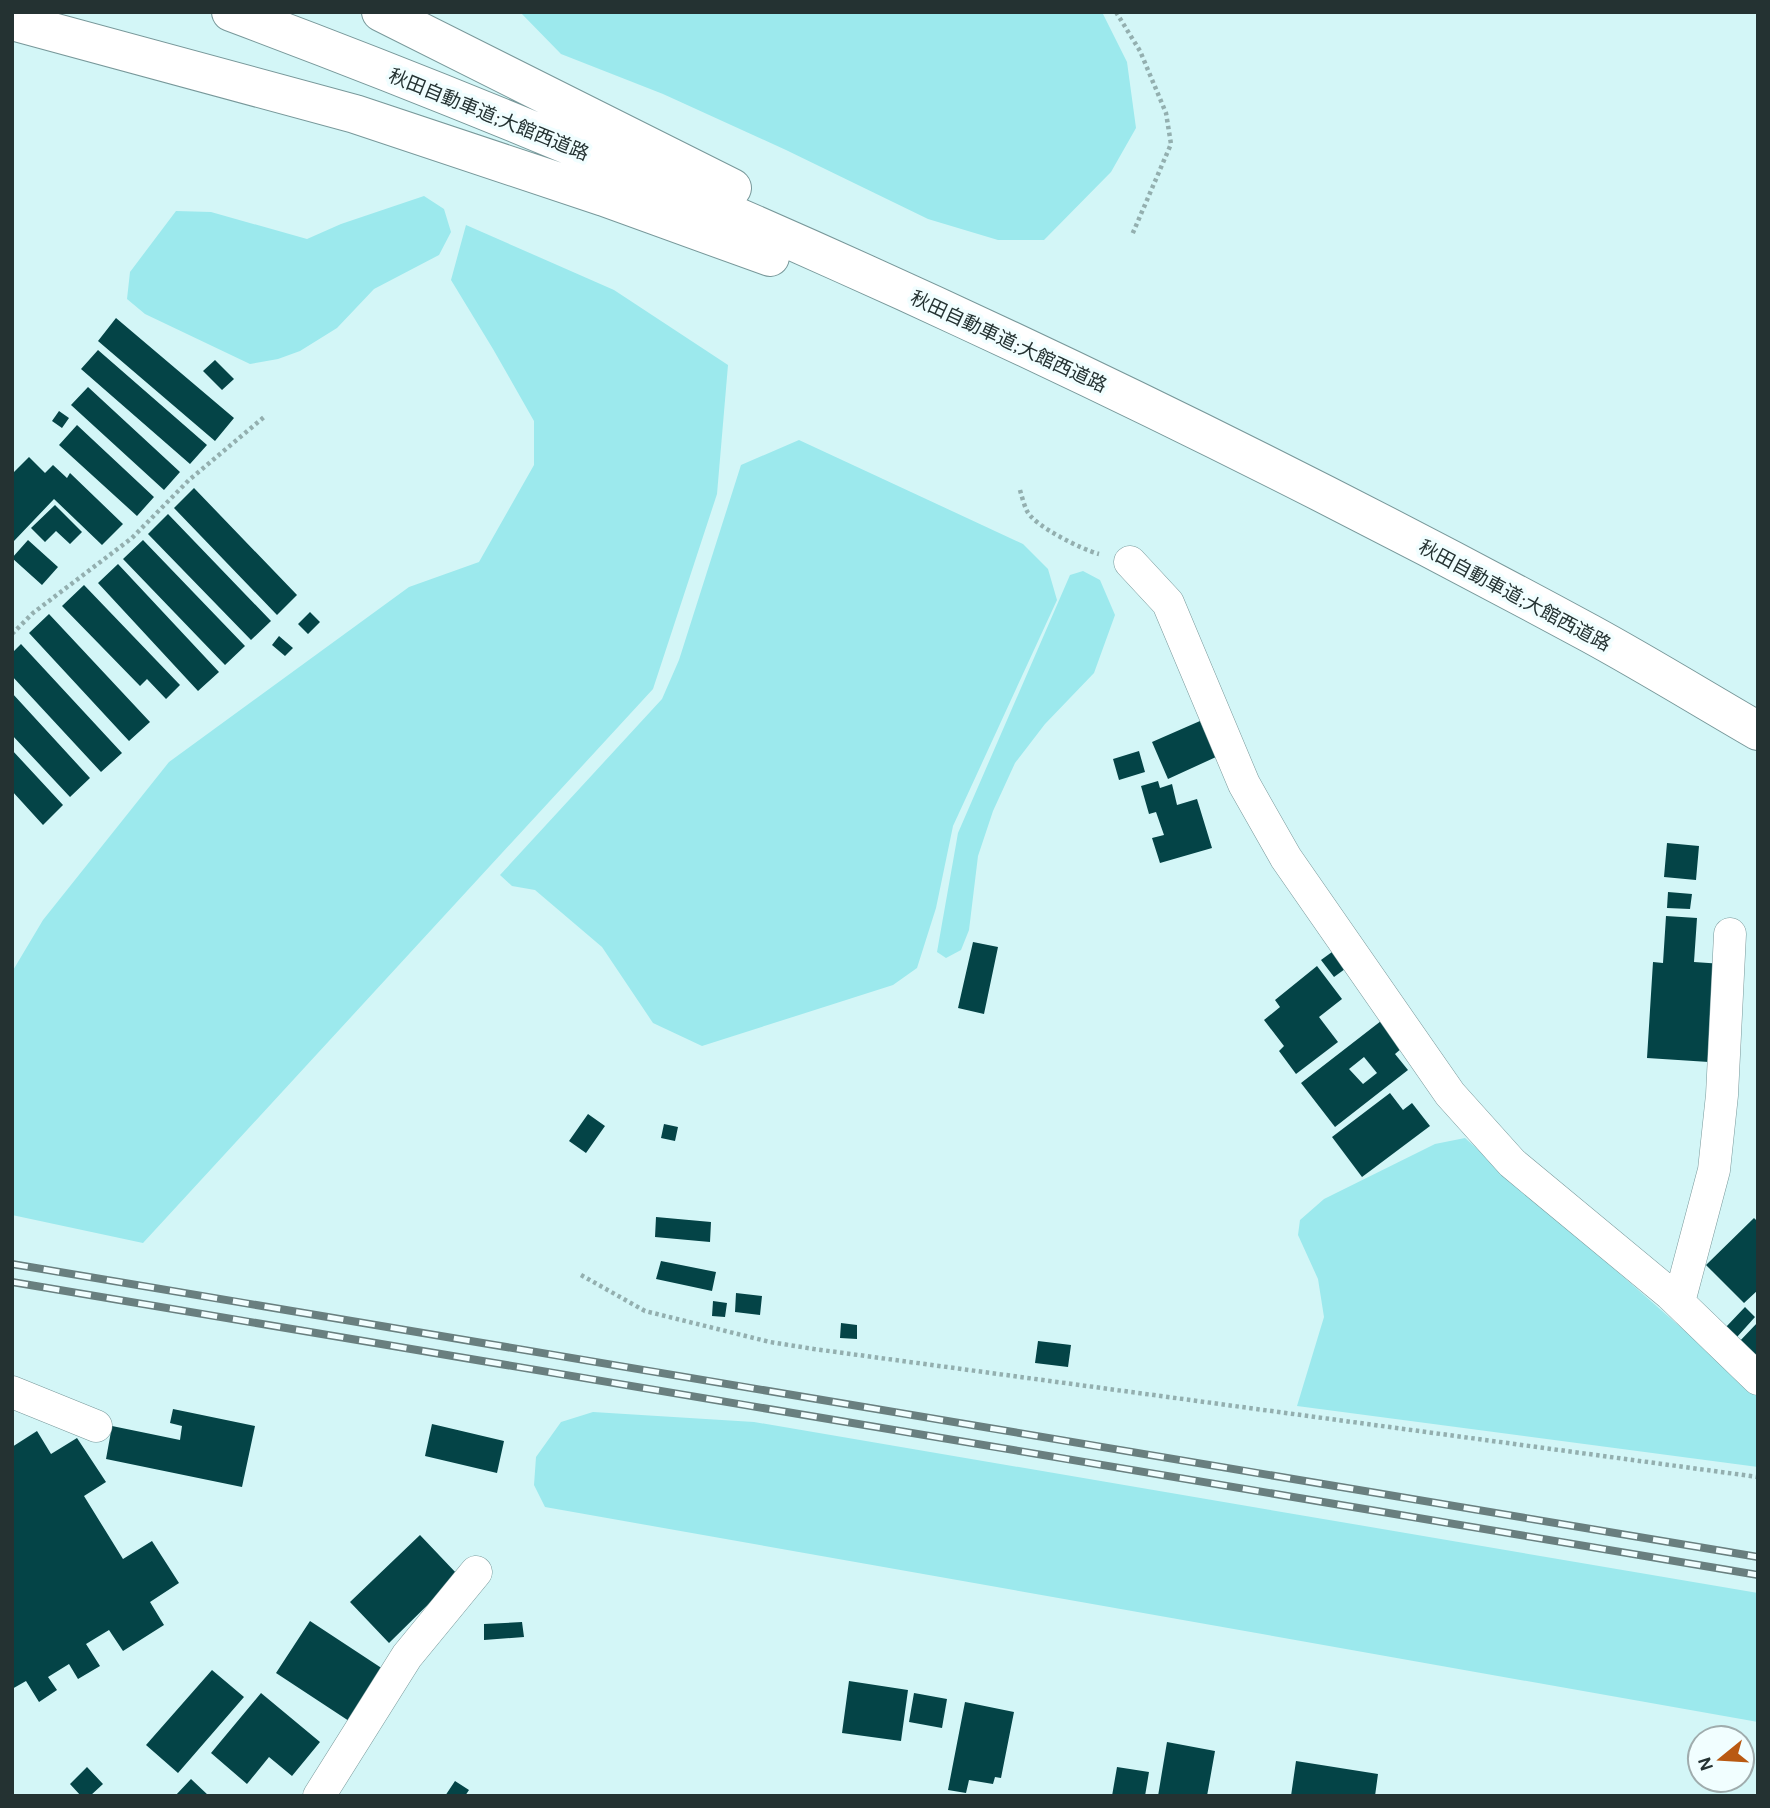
<svg xmlns="http://www.w3.org/2000/svg" width="1770" height="1808" font-family="Karla,'Noto Sans JP',sans-serif">
<rect width="100%" height="100%" fill="#d3f6f7"/>
<!-- green -->
<path fill="#9ce9ed" d="M520 12H1102L1127 62 1136 128 1111 172 1044 240H998L928 219 786 150 663 94 561 54Z
M424 196 444 209 451 232 439 255 374 289 337 328 300 351 278 359 250 364 145 314 127 299 130 272 176 211 211 212 307 239 341 224Z
M466 225 614 290 728 365 717 494 653 689 143 1243 12 1215V972L43 920 169 762 409 587 479 562 534 465V421L493 349 451 280Z
M799 440 1023 544 1048 569 1057 600 953 826 936 908 917 968 893 985 702 1046 653 1023 602 947 535 890 512 886 500 875 662 699 679 660 741 465Z
M1083 571 1100 580 1115 615 1094 673 1045 724 1015 763 993 811 978 856 969 930 961 950 946 958 937 952 958 833 1070 575Z
M1465 1138 1758 1395V1467L1297 1406 1324 1317 1318 1279 1298 1235 1300 1220 1324 1199 1435 1144Z
M593 1412 754 1422 1758 1593V1722L545 1507 534 1485 536 1457 561 1422Z"/>
<!-- building -->
<path fill="#044447" fill-rule="evenodd" d="M116 318 234 418 215 441 98 341Z
M98 350 207 445 190 464 81 369Z
M215 360 234 379 222 390 203 371Z
M88 387 180 472 164 490 71 405Z
M59 411 69 418 62 428 52 421Z
M77 425 154 497 137 516 59 445Z
M29 457 45 473 53 465 67 478 70 473 123 524 102 545 54 499 14 541 12 540V474Z
M194 488 297 595 277 615 174 508Z
M55 505 82 532 70 544 56 531 45 542 31 528Z
M168 514 271 621 251 640 148 534Z
M28 540 58 567 42 585 12 558Z
M143 540 245 646 225 665 123 559Z
M118 564 219 672 198 691 98 583Z
M84 585 180 685 166 699 147 679 140 686 62 606Z
M310 612 320 622 308 634 298 624Z
M49 614 150 722 129 741 29 633Z
M279 636 293 648 285 656 272 645Z
M21 644 122 753 101 772 12 676V653Z
M12 693 90 778 70 797 12 735Z
M1200 721 1216 757 1168 779 1152 742Z
M12 750 63 805 43 825 12 791Z
M1139 751 1145 772 1119 780 1113 759Z
M1158 781 1160 788 1172 784 1177 805 1197 799 1212 848 1160 863 1152 838 1164 835 1156 812 1149 814 1141 786Z
M1667 843 1699 846 1696 880 1664 877Z
M1668 892 1692 894 1690 909 1667 908Z
M1666 916 1697 918 1694 962 1723 964 1709 1062 1647 1058 1653 962 1663 963Z
M973 942 998 947 984 1014 958 1008Z
M1332 952 1345 969 1334 977 1321 960Z
M1317 966 1342 999 1319 1017 1338 1042 1296 1074 1279 1051 1284 1046 1264 1020 1280 1007 1275 1000Z
M1381 1021 1402 1048 1395 1054 1408 1070 1335 1127 1301 1083ZM1364 1057 1377 1073 1363 1084 1349 1069Z
M1390 1093 1403 1110 1412 1103 1430 1126 1362 1177 1332 1137Z
M588 1114 605 1126 586 1153 569 1141Z
M664 1124 678 1127 675 1141 661 1138Z
M656 1217 711 1222 710 1242 655 1237Z
M1754 1218 1758 1222V1290L1744 1303 1706 1265Z
M661 1261 716 1272 712 1291 656 1279Z
M736 1293 762 1296 760 1315 735 1312Z
M713 1301 727 1303 725 1317 712 1316Z
M1745 1307 1755 1317 1737 1337 1726 1327Z
M1758 1322V1362L1738 1343Z
M841 1323 857 1325V1339L840 1338Z
M1038 1341 1071 1345 1068 1367 1035 1363Z
M173 1409 255 1426 242 1487 106 1459 112 1426 180 1440 182 1426 170 1423Z
M432 1424 504 1441 497 1473 425 1456Z
M37 1431 51 1454 77 1438 106 1482 84 1496 123 1559 152 1541 179 1583 150 1602 164 1625 123 1651 109 1630 86 1644 100 1666 78 1679 69 1664 48 1677 57 1690 39 1702 26 1681 12 1689V1447Z
M420 1535 458 1575 389 1643 350 1602Z
M310 1621 383 1669 349 1721 276 1673Z
M522 1622 524 1637 484 1640V1624Z
M212 1670 244 1697 178 1773 146 1745Z
M849 1681 908 1690 901 1741 842 1733Z
M261 1693 320 1742 292 1776 269 1757 247 1784 211 1753Z
M914 1693 947 1699 942 1728 909 1722Z
M965 1702 1014 1712 1001 1778 995 1777 993 1784 969 1780 966 1793 948 1790Z
M1167 1742 1215 1751 1207 1796H1158Z
M1296 1761 1378 1774 1375 1796H1291Z
M87 1767 103 1784 90 1796H81L70 1784Z
M1117 1767 1149 1772 1145 1796H1112Z
M191 1779 209 1796H175Z
M455 1781 469 1790 465 1796H445Z"/>
<g fill="none" stroke-linecap="round" stroke-linejoin="round">
<defs>
<path id="minor" d="M1130 562 1168 603 1244 784 1286 858 1450 1094 1512 1163 1670 1294 1758 1379
M1679 1302 1714 1170 1722 1095 1730 934
M12 1392 96 1426
M319 1796 407 1656 476 1572"/>
<path id="motorway" d="M231 12C697 186 1151 396 1589 633 1646 664 1701 698 1758 731
M381 12 732 188
M12 21 355 114 604 197 770 257"/>
</defs>
<!-- minor casing -->
<use href="#minor" stroke="#78989a" stroke-width="33"/>
<!-- motorway casing -->
<use href="#motorway" stroke="#78989a" stroke-width="40"/>
<!-- path -->
<path stroke="#93afaf" stroke-width="4.5" stroke-dasharray="3.5 3.5" stroke-linecap="butt" d="M1116 12 1140 51 1166 113 1171 144 1132 235
M1020 490C1022 497 1024 505 1027 511 1034 526 1083 550 1099 554
M12 634 33 613 132 538 189 480 264 417
M581 1275 645 1311 770 1342 814 1349 1758 1477"/>
<!-- minor -->
<use href="#minor" stroke="#fff" stroke-width="32"/>
<!-- motorway -->
<use href="#motorway" stroke="#fff" stroke-width="38"/>
<defs>
<path id="rail" d="M12 1264 1758 1557
M12 1282 1758 1575"/>
</defs>
<!-- rail casing -->
<use href="#rail" stroke="#697f7f" stroke-width="8"/>
<!-- rail -->
<use href="#rail" stroke="#f1feff" stroke-width="5" stroke-dasharray="16" stroke-linecap="butt"/>
</g>
<g text-anchor="middle" stroke-width="7" stroke-linejoin="round" paint-order="stroke">
<!-- street labels -->
<g font-size="19" fill="#243232" stroke="#f1feff">
<text transform="translate(489 114) rotate(22)" y="7">秋田自動車道;大館西道路</text>
<text transform="translate(1009 341) rotate(25)" y="7">秋田自動車道;大館西道路</text>
<text transform="translate(1515 595) rotate(28)" y="7">秋田自動車道;大館西道路</text>
</g>
</g>
<!-- border -->
<rect width="1770" height="1808" fill="none" stroke="#243232" stroke-width="28"/>
<!-- north arrow -->
<g transform="translate(1721 1759) rotate(252)"><circle r="33" fill="#f1feff" stroke="#9facad" stroke-width="2"/>
<path d="M0-5L12 26L0 18L-12 26Z" fill="#b95912"/>
<text y="-10" font-size="19" font-weight="bold" text-anchor="middle" fill="#243232">N</text>
</g>
</svg>
